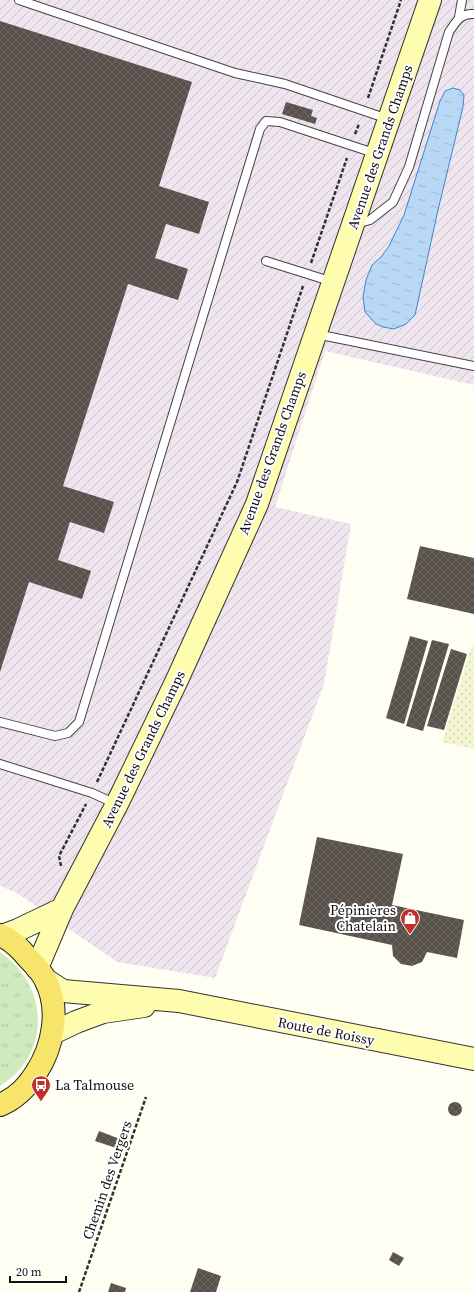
<svg xmlns="http://www.w3.org/2000/svg" width="474" height="1292" font-family="'Source Serif 4',serif">
<defs>
<pattern id="industrial-furrows" width="10" height="10" patternUnits="userSpaceOnUse"><rect width="10" height="10" fill="#eee5ee"/><path d="M-1 1l2-2M0 10L10 0M9 11l2-2" fill="none" stroke="#cbc3cb"/></pattern>
<pattern id="farmland-dots" width="8" height="8" patternUnits="userSpaceOnUse"><rect width="8" height="8" fill="#f4f5d3"/><path d="M2 2h.1M6 6h.1" fill="none" stroke="#d0d1b4" stroke-width="1.8" stroke-linecap="round"/></pattern>
<pattern id="grass-tufts" width="24" height="20" patternUnits="userSpaceOnUse"><rect width="24" height="20" fill="#cfeabc"/><path d="M3 7l-1-3M5 7V3M7 7l1-3M15 17l-1-3M17 17v-4M19 17l1-3" fill="none" stroke="#b1c8a1"/></pattern>
<pattern id="water-ripples" width="26" height="14" patternUnits="userSpaceOnUse"><rect width="26" height="14" fill="#b8d8f6"/><path d="M2 4q2-2 4 0t4 0M15 11q2-2 4 0t4 0" fill="none" stroke="#9db8d2"/></pattern>
<pattern id="building-cross-hatch" width="8" height="8" patternUnits="userSpaceOnUse"><rect width="8" height="8" fill="#59524c"/><path d="M0 0l8 8M0 8l8-8" fill="none" stroke="#6c6661"/></pattern>
</defs>
<rect width="100%" height="100%" fill="#fffef3"/>
<!-- industrial -->
<path fill="url(#industrial-furrows)" d="M0 0H474V385L325 351 275 507 351 524 324 684 215 978 117 962 17 893 0 886Z"/>
<!-- farmland -->
<path fill="url(#farmland-dots)" d="M472 645 474 646V749L442 742Z"/>
<!-- grass -->
<path fill="url(#grass-tufts)" d="M0 952C49 986 52 1053 0 1086Z"/>
<!-- water -->
<path fill="url(#water-ripples)" stroke="#3f85cd" d="M453 88 460 90 464 95 463 107 438 210 415 315 406 324 394 329 383 327 376 324 365 312 363 297 366 280 372 265 381 257 389 246 404 215 440 101 445 91Z"/>
<!-- building -->
<path fill="url(#building-cross-hatch)" d="M0 21 192 82 159 186 209 202 199 234 166 224 155 258 188 269 178 300 128 284 63 486 114 502 104 533 70 522 58 560 91 571 82 599 29 582 0 672Z
M286 102 313 110 311 116 317 118 315 124 282 114Z
M420 546 474 558V614L407 599Z
M410 636 428 641 404 724 386 718Z
M432 640 449 644 423 731 406 726Z
M451 649 467 654 444 730 427 726Z
M317 837 403 854 392 905 464 920 457 958 427 952 422 962 412 966 401 964 393 956 392 945 299 925Z
M448 1109a7 7 0 1 1 14 0a7 7 0 1 1-14 0Z
M99 1131 120 1139 116 1148 95 1141Z
M393 1252 404 1258 399 1266 389 1260Z
M198 1268 221 1276 216 1292H190Z
M111 1283 126 1288 125 1292H108Z"/>
<g fill="none" stroke-linecap="round" stroke-linejoin="round">
<defs>
<path id="service" d="M19 0 235 73 285 84 388 119
M459 17 462 0
M356 224 370 220 393 202 409 167 449 32C456 22 460 13 474 14
M266 261 333 282
M316 334 474 366
M0 722 55 736 68 733 79 722 260 129 266 121 280 122 377 154
M0 764 92 793 116 804"/>
<path id="secondary" d="M2 936 18 930 62 909
M37 968 62 909 117 804 177 680 257 504 430 0
M46 980 63 991 179 1001 474 1059
M53 1033 76 1022 103 1012 144 1006"/>
<path id="primary" d="M0 935C12 940 20 948 28 958 34 964 41 971 45 979 61 1009 53 1047 36 1073 28 1086 15 1099 0 1105"/>
</defs>
<!-- service casing -->
<use href="#service" stroke="#434343" stroke-width="10"/>
<!-- secondary casing -->
<use href="#secondary" stroke="#323232" stroke-width="24"/>
<!-- primary casing -->
<use href="#primary" stroke="#212121" stroke-width="24"/>
<!-- path -->
<path stroke="#323232" stroke-width="2.5" stroke-dasharray="4 2" stroke-linecap="butt" d="M368 98 401 0
M355 134 359 124
M311 263 347 158
M97 782 237 482 303 286
M61 866 59 856 86 804
M79 1292 146 1097"/>
<!-- service -->
<use href="#service" stroke="#fff" stroke-width="8"/>
<!-- secondary -->
<use href="#secondary" stroke="#fefdaf" stroke-width="22"/>
<!-- primary -->
<use href="#primary" stroke="#f7e46b" stroke-width="22"/>
</g>
<!-- icons -->
<defs>
<symbol id="shop-pin" viewBox="-11 -11 22 30"><path d="M0 17L-7.5 6A9.5 9.5 0 1 1 7.5 6Z" fill="#c03028" stroke="#fff"/><path d="M-5-2.5h2.3a2.7 3.5 0 0 1 5.4 0H5L5.5 6h-11ZM-1.5-2.5h3a1.5 2.3 0 0 0-3 0Z" fill="#fff"/></symbol>
<symbol id="bus-pin" viewBox="-11 -11 22 30"><path d="M0 17L-7.5 6A9.5 9.5 0 1 1 7.5 6Z" fill="#c03028" stroke="#fff"/><path d="M-5-6H5V4H4V6H2V4H-2V6H-4V4H-5ZM-3.5-4V0h7V-4ZM-3.5 1.2v1.5H-2V1.2ZM2 1.2v1.5H3.5V1.2Z" fill="#fff"/></symbol>
</defs>
<g fill-rule="evenodd">
<use href="#shop-pin" x="399" y="907" width="22" height="30"/>
<use href="#bus-pin" x="30" y="1074" width="22" height="30"/>
</g>
<g text-anchor="middle" stroke-width="4" stroke-linejoin="round" paint-order="stroke">
<!-- street labels -->
<g font-size="14" fill="#101010" stroke="#fff">
<text transform="translate(380 147) rotate(-71)" y="5">Avenue des Grands Champs</text>
<text transform="translate(272 453) rotate(-70)" y="5">Avenue des Grands Champs</text>
<text transform="translate(143 749) rotate(-64)" y="5">Avenue des Grands Champs</text>
<text transform="translate(326 1031) rotate(11)" y="5">Route de Roissy</text>
<text transform="translate(107 1180) rotate(-71)" y="5">Chemin des Vergers</text>
</g>
<!-- poi labels -->
<g font-size="14" fill="#101010" stroke="#fff" text-anchor="end">
<text x="396" y="915">Pépinières<tspan x="396" dy="16">Chatelain</tspan></text>
<text x="55" y="1090" text-anchor="start">La Talmouse</text>
</g>
</g>
<!-- scale -->
<path d="M10 1276v6h56v-6" fill="none" stroke="#101010" stroke-width="2"/>
<text x="16" y="1276" font-size="12" fill="#101010" stroke="#ffffff" stroke-width="3" paint-order="stroke">20 m</text>
</svg>
